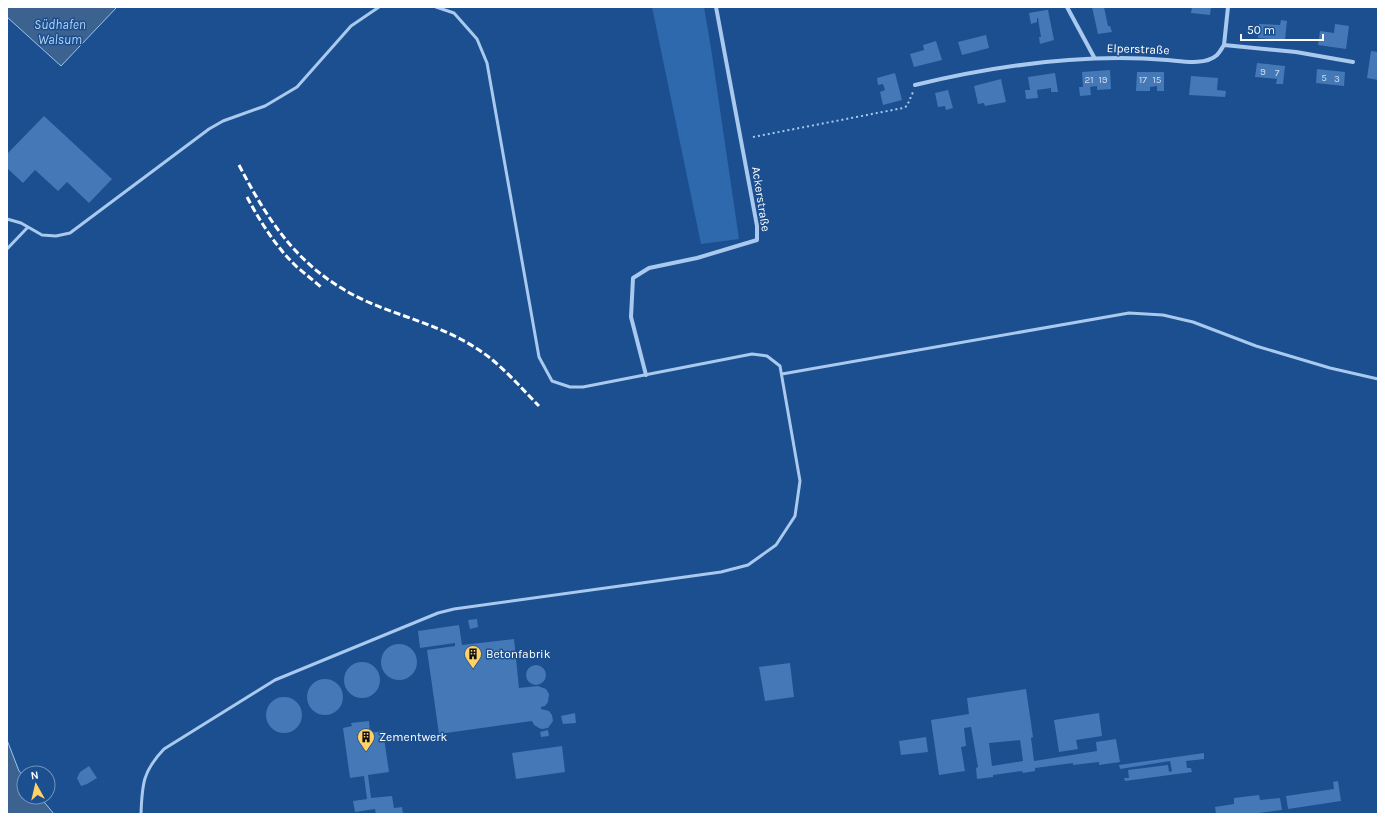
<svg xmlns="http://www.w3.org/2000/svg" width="1385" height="821" font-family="Karla,sans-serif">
<rect width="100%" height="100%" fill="#1b4f8f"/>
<!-- green -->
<path fill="#2e69ad" d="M652 7H704L711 48 739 239 701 244Z"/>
<!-- water -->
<path fill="#3c6290" stroke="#9cc4f0" d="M7 7H117L61 66 7 17Z
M7 740 19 771 24 777V797H40L54 814H7Z"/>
<!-- building -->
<path fill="#4478b7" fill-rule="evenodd" d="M1092 7H1104L1108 26H1110L1112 32 1098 34Z
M1192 7H1211L1210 15 1191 13Z
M1046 10H1048L1054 40 1040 44 1039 37H1041L1038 18H1037V22L1031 24 1029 13Z
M1281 20 1287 21 1285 40 1258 38 1259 24 1280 25Z
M1335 24 1349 26 1346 49 1318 45 1320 31 1334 33Z
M986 35 989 48 962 55 958 42Z
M936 41 942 60 914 67 910 54 924 50 923 45Z
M1371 51 1378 52V80L1367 78Z
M1257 63 1285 66 1283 84H1276L1277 79 1255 77Z
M1317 69 1345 72 1344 86 1316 83Z
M1110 70 1111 89 1097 90V86L1090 87 1091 95 1080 96 1079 87H1083L1082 72Z
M1137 72H1164V91H1157V86L1150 87V91H1136Z
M895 73 902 100 883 105 880 92 885 90 883 84 878 85 877 78Z
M1055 73 1058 92H1051V88L1037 90 1038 98 1026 99 1025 90H1030L1028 77Z
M1191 76 1218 78 1217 90 1226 91 1225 97 1189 95Z
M1001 79 1006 102 985 106 984 103 978 104 974 86Z
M948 90 953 108 946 110 945 106 938 107 935 93Z
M44 116 112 179 89 203 67 182 58 191 35 170 23 183 7 168V154Z
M477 619 478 627 470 629 468 620Z
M459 625 462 645 514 639 519 688 538 686 546 689 549 694 548 702 545 706 541 707V709L549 711 552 715 553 721 548 728 542 729 539 728 534 725 532 721 439 734 427 650 455 646V643L420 648 418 631Z
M381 662a18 18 0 1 1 36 0a18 18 0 1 1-36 0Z
M344 680a18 18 0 1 1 36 0a18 18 0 1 1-36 0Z
M790 663 794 697 765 701 759 667Z
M526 675a10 10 0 1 1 20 0a10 10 0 1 1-20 0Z
M307 697a18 18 0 1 1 36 0a18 18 0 1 1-36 0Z
M1026 689 1033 737 1031 738 1034 761 1097 751 1096 742 1116 739 1120 762 1099 765V762L1073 765V763L1035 768V771L1023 773 1022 771 993 775V777L977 779 976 768 978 767 971 727 964 728 966 746 961 747 965 771 939 775 931 720 969 714 967 698ZM1020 740 1023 761 992 766 989 743Z
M266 715a18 18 0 1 1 36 0a18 18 0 1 1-36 0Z
M575 713 576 723 563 724 561 716Z
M1099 713 1102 736 1076 740 1078 749 1059 752 1054 720Z
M369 721 370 733 383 731 389 772 368 775 371 798 392 796 394 808 402 807 403 814H376L375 809 355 812 353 801 367 799 364 776 350 778 343 728 352 726 351 723Z
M548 730 549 736 541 737 540 732Z
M926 737 928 752 901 755 899 741Z
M562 746 565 772 516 779 512 753Z
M1204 753V759L1186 761 1187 768H1191L1192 772 1125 781 1124 778H1129L1128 770 1168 765 1169 772 1172 771 1170 761 1120 769 1119 765Z
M89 766 97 778 87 784 81 786 77 778 80 772Z
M1338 781 1341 801 1288 809 1286 796 1334 789 1333 782Z
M1259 795 1260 800 1280 798 1282 810 1251 814H1216L1215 807 1234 804V798Z"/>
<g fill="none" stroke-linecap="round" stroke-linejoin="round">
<!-- path -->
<path stroke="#a9c9ee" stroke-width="2" stroke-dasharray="2 3" stroke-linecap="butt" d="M753 137 903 108 907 106 913 92"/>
<!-- service -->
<path stroke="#a9c9ee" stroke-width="3" d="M7 219 21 223 42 235 56 236 70 233 209 129 223 121 265 106 297 87 351 26 379 7
M7 249 28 227
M782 374 1129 313 1163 315 1193 322 1256 346 1330 368 1378 379
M141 814C142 784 143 771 164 749L275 680 438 613 454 609 721 572 748 565 776 545 795 516 800 481 780 366 767 356 752 354 583 387H570L552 381 539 357 487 63 477 39 454 13 436 7"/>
<!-- minor -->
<path stroke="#a9c9ee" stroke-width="4" d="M1067 7 1094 57
M1224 45 1228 7
M915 85C998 65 1082 53 1167 60 1181 61 1205 66 1217 55 1220 52 1222 48 1224 45L1296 52 1353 62
M646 375 631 317 633 278 649 268 697 258 757 240V226L716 7"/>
<!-- rail -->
<path stroke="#fff" stroke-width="3" stroke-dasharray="7 3" stroke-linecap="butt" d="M239 165C271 227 303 273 368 302 405 318 445 327 479 350 502 365 520 387 539 406
M247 197C261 223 276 247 297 267 305 274 313 280 321 287"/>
</g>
<!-- icons -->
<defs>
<symbol id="building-pin" viewBox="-11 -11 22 30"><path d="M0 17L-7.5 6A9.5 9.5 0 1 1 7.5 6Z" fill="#ffd166" stroke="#1b4f8f"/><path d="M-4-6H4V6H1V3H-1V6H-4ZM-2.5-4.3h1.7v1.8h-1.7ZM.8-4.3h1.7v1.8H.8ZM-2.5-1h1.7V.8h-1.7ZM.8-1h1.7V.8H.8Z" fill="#111"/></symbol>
</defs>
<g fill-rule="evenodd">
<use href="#building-pin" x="463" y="644" width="20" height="27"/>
<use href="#building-pin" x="356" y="727" width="20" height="27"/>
</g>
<g text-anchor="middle" stroke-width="3" stroke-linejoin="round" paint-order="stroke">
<!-- number labels -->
<g font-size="10" fill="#d0dded">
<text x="1263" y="75">9</text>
<text x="1277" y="76">7</text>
<text x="1324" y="81">5</text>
<text x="1337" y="82">3</text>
<text x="1089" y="83">21</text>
<text x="1103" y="83">19</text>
<text x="1143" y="83">17</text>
<text x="1157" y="83">15</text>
</g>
<!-- street labels -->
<g font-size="12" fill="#fff" stroke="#1b4f8f">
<text transform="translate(1138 49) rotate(2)" y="4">Elperstraße</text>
<text transform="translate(761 199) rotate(81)" y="4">Ackerstraße</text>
</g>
<!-- poi labels -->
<g font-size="12" fill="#fff" stroke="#1b4f8f" text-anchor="start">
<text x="486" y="658">Betonfabrik</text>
<text x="379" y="741">Zementwerk</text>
</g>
<!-- water labels -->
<g font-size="13" font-style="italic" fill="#b5d3f5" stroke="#1b4f8f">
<text x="60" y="29">Südhafen<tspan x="60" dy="15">Walsum</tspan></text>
</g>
</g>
<!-- border -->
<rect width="1385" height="821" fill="none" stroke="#ffffff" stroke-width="16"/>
<!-- north arrow -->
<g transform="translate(36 785) rotate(352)"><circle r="19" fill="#1b4f8f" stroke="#7695bc"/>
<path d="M0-3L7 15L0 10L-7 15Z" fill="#ffd166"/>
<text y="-6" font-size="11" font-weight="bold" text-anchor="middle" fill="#ffffff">N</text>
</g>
<!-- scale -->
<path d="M1241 34v6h82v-6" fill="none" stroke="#ffffff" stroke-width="2"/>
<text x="1247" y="34" font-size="12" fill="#ffffff" stroke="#1b4f8f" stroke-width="3" paint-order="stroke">50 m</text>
</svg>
